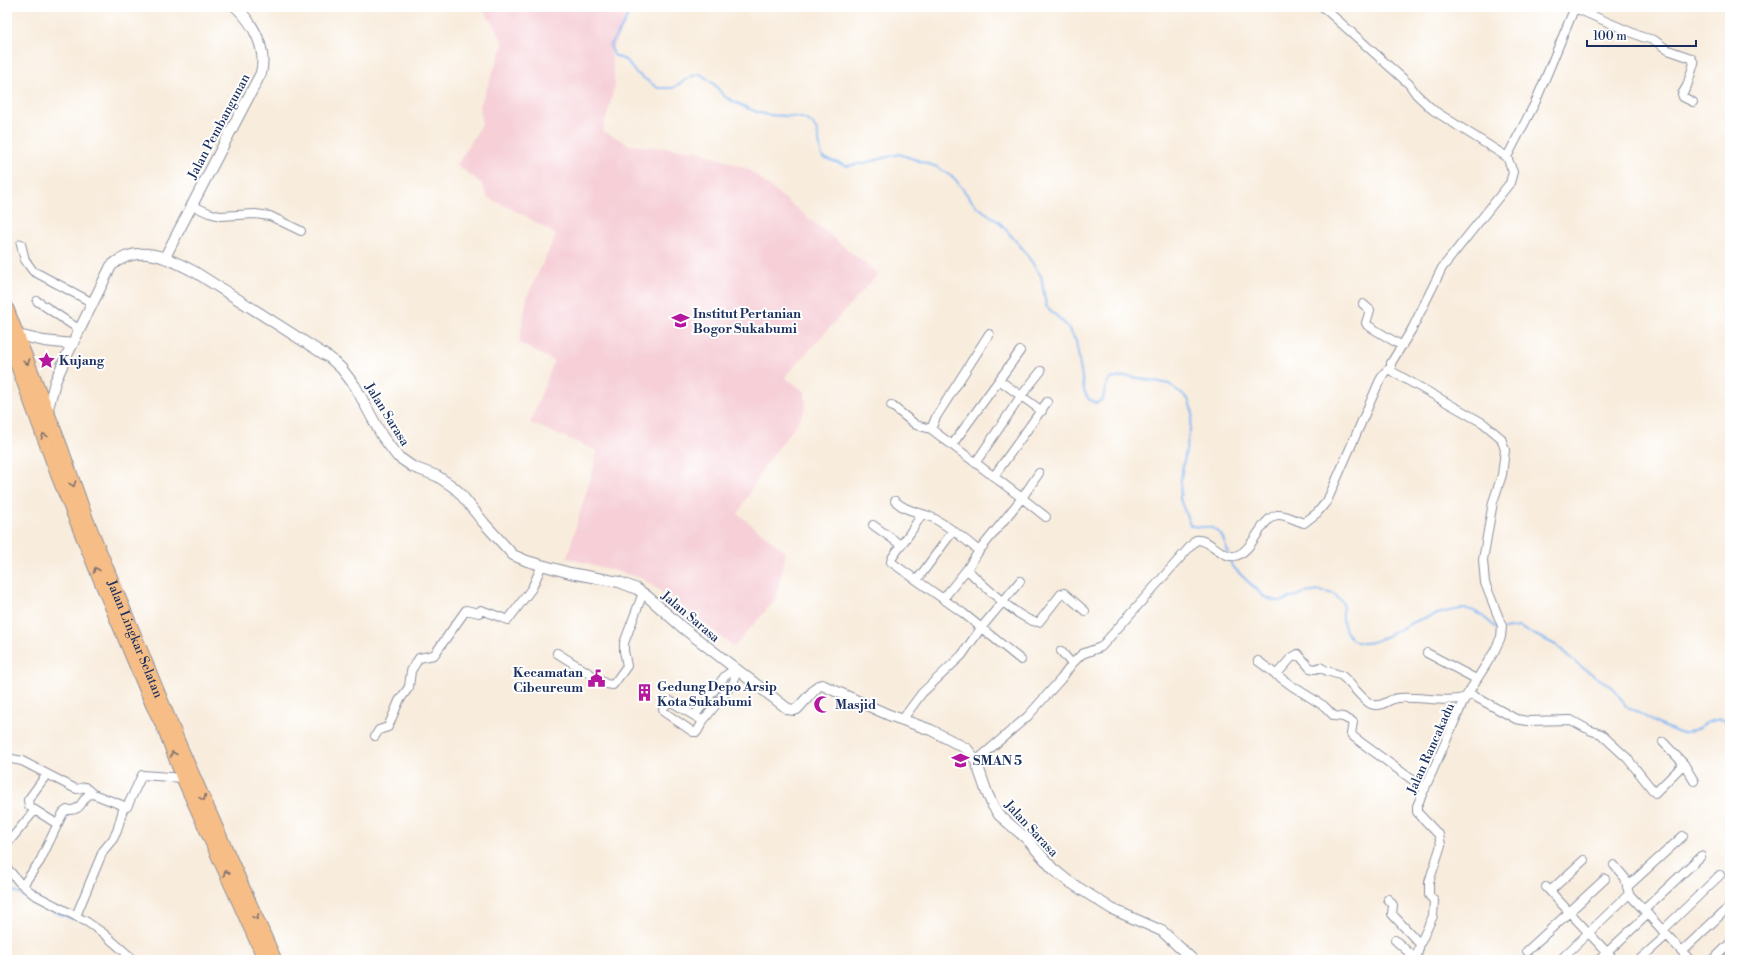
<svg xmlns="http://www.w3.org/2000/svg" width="1737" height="967" font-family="'Libre Bodoni',serif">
<rect width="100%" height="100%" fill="#fff"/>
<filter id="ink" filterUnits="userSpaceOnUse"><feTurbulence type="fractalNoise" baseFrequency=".025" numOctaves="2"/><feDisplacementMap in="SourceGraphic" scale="8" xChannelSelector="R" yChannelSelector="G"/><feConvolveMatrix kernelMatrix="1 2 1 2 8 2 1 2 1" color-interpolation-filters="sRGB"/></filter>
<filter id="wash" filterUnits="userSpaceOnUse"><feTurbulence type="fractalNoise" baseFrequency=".012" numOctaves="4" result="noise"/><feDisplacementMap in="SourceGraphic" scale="16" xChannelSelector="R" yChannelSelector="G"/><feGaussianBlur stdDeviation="0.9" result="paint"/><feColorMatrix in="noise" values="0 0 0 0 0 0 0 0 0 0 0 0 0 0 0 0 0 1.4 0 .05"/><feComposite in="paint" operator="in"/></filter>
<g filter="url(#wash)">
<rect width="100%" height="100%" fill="#f8ecdc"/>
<!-- built -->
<path fill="#f6cfd7" d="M482 7H629L628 17 611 51 615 85 603 131 630 145 698 151 748 169 878 274 785 377 805 392 806 408 798 422 762 469 738 514 786 552 775 600 734 647 677 602 641 578 567 558 598 451 530 423 554 361 519 343 527 297 556 235 526 216 488 198 481 183 457 165 482 124 480 106 504 43Z"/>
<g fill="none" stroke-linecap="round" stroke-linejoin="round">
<!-- stream -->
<path stroke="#86b9f3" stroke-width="2" d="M631 7C628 21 618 32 610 45L614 55 627 61 635 72 658 88H673L690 77 700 74C705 78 711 81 715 85 718 88 720 92 723 95 728 100 757 113 764 114 779 118 803 112 814 126 821 135 818 148 823 158L847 166 865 163 899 154 937 167 955 179 975 205 999 222 1023 249 1041 276 1046 306 1067 326 1076 341 1084 390C1087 398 1089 401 1097 403L1103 399 1106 385 1110 379 1128 376 1169 384 1188 399 1193 413 1181 477 1180 499 1190 525C1199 529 1201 526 1208 527 1222 529 1225 542 1228 553
M1229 558 1232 566 1263 596 1275 601H1282L1304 593 1320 591 1334 594 1343 603C1343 610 1342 618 1344 625 1354 664 1396 629 1416 621 1426 617 1453 609 1464 609 1478 609 1488 621 1497 629H1499
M1504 629 1519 627 1556 645 1577 664 1613 688 1626 706 1658 724 1682 734 1692 731 1708 722 1720 719 1730 722
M7 887 44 908 73 919
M238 960 247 959 256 960"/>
</g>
</g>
<g filter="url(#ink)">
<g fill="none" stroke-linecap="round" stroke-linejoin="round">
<defs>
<path id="minor" d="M1323 7 1409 84 1416 94 1433 110 1507 157 1513 172 1510 183 1442 268 1412 329 1391 363V369L1393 372 1483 423 1501 438 1505 450 1502 475 1493 502 1483 560 1485 583 1502 626 1501 637 1494 652 1465 698 1417 806V812L1439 835 1441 845 1429 882V895L1434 901 1433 916 1420 944 1416 960
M1575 8 1642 37 1654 40 1668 50 1691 58 1694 63 1687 86 1682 94 1683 97 1693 102
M1507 157 1535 103 1575 7
M191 205 209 213 220 216 255 214 270 216 301 231
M21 244 25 260 33 271 93 303
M37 301 80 330
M1363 304 1370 310 1366 323 1367 325 1402 346
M999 380 1042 411
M891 405 916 425 931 429 1022 498 979 551 967 569C978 581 1024 624 1039 622L1061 594 1064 593 1085 611
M931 429 936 417 989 334
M952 445 1020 351
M976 462 1021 396 1041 371
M1039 473 1022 498 1046 517
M994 476 1047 402
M895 501C908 513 921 511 935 519 951 528 965 539 979 551
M922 514 910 533 892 558 891 562 963 613 1021 660
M873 525 901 545
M917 580 953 531
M943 599 967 569
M557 653 606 684 613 685 627 666 624 651V643L643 593
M1427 653 1476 679
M1258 661 1292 686 1324 706 1334 716 1343 717 1353 722 1351 734 1355 738 1425 789
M1072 664 1082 654 1101 647 1196 540C1209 538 1223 559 1235 556 1254 551 1260 519 1277 515 1286 514 1296 521 1304 523L1317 513 1327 501 1379 382 1384 373 1391 367
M1276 675 1291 658 1298 654 1310 668 1316 669 1320 667C1328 673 1337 673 1342 676 1351 683 1362 700 1371 704 1381 709 1389 698 1399 698 1423 696 1450 705 1472 695L1516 719 1527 721 1571 720 1589 730 1601 734 1627 758 1655 793 1684 764 1694 781
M670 701 703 721 697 732H693L664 712 663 708Z
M695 715 725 676 736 668
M902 720 922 693 962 655 981 628 1020 581
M703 721 734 682 736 668
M375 736 379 730 388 727 399 701 409 687 411 671 419 658 434 655 437 651 466 610 479 613 481 610 508 620 532 588 542 565
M1663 742 1684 764
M7 758 22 761 74 788 77 789 85 787 93 794
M976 761 1028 716 1061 679 1072 664 1061 651
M35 810 57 824
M7 844 35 810 29 806 28 800 47 774
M1614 865 1625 878 1629 894 1690 960
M7 868 19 882 33 894 87 922 103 933 134 960
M23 885 40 861 63 813 67 810C81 811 80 803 88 795L93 794 127 807 142 775 183 778
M1546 887 1614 960
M1627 887 1683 836
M1550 891 1584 860
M1388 899 1393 905 1392 914 1420 944
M1644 910 1701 856
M76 916 103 851 113 839 117 831 124 806
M1663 930 1720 875
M1395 940 1416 959
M1527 951 1605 879
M1682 951 1730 906
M1560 960 1629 894
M1599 960 1648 914
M1639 960 1667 935
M1713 960 1730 943"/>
<path id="tertiary" d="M165 257 261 73C267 49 254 24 236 7
M12 336 18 335 44 341 73 344
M47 412 55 382 65 359 111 266C137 242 169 258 195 272L330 358 341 368 355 386 382 436 397 456 413 467 437 476 452 486 459 492 484 523 513 555 527 561 570 573 619 582 637 589 647 596 683 628 788 709 794 710 797 709 818 686 822 685 889 715 931 730 967 749 976 761 987 793 993 806 999 815 1027 839 1053 869 1068 881 1112 909 1162 931 1193 960"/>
<g id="primary">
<path id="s1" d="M7 309 61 447 86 518 141 651 180 746 275 960"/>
<path d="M7 337 58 476 102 584 153 706 165 730 183 778 265 960"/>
</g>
</defs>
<!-- minor casing -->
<use href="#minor" stroke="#8a8e9d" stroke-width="10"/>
<!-- tertiary casing -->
<use href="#tertiary" stroke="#8a8e9d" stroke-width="12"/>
<!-- primary casing -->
<use href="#primary" stroke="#8a8e9d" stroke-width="15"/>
<!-- minor -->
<use href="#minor" stroke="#fff" stroke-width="8"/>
<!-- tertiary -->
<use href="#tertiary" stroke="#fff" stroke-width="10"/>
<!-- primary -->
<use href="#primary" stroke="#f6be86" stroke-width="13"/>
</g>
<!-- one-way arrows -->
<defs><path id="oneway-chevron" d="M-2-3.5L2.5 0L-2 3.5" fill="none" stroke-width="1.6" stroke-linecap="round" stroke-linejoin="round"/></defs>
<g stroke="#7e6f70">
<use href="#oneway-chevron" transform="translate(27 362) rotate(70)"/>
<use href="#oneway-chevron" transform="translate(44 436) rotate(-110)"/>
<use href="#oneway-chevron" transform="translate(73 484) rotate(70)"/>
<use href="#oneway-chevron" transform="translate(96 570) rotate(-112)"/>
<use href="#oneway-chevron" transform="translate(173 754) rotate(-113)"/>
<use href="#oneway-chevron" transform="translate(203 798) rotate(66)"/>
<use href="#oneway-chevron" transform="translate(226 873) rotate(-114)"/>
<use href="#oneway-chevron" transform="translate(256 917) rotate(66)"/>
</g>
</g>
<!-- icons -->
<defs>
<symbol id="university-bare" viewBox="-9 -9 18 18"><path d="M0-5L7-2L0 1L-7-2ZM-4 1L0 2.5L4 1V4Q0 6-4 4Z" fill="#b5179e" stroke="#fff" stroke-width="2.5" paint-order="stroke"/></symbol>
<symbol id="sight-bare" viewBox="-9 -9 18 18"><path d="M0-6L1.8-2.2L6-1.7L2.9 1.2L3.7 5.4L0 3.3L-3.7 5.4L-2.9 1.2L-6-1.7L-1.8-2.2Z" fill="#b5179e" stroke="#fff" stroke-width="2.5" paint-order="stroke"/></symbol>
<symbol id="civic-bare" viewBox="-9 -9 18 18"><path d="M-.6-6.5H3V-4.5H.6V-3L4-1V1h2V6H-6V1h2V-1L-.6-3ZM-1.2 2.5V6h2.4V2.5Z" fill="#b5179e" stroke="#fff" stroke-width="2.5" paint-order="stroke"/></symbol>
<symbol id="building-bare" viewBox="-9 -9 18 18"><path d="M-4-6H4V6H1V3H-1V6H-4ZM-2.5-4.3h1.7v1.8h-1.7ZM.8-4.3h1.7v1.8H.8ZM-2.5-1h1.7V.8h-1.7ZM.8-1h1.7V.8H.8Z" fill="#b5179e" stroke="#fff" stroke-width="2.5" paint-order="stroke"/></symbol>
<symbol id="mosque-bare" viewBox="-9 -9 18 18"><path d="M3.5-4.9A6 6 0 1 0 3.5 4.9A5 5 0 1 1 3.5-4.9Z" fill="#b5179e" stroke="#fff" stroke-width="2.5" paint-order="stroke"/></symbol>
<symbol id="school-bare" viewBox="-9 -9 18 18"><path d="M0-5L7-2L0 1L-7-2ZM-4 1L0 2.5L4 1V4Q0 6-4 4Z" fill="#b5179e" stroke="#fff" stroke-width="2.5" paint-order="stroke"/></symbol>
</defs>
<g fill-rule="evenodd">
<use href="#university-bare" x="668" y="308" width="25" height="25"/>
<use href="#sight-bare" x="34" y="348" width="25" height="25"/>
<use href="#civic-bare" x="584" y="666" width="25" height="25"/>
<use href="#building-bare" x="632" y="680" width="25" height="25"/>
<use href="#mosque-bare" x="810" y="692" width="25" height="25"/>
<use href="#school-bare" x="948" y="748" width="25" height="25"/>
</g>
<g text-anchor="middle" stroke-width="4" stroke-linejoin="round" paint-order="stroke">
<!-- street labels -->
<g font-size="13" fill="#1b2f5e" stroke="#fff">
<text transform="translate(218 126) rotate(-62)" y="5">Jalan Pembangunan</text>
<text transform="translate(388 414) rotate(58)" y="5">Jalan Sarasa</text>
<text transform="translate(691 616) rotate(40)" y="5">Jalan Sarasa</text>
<text dy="5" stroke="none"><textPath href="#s1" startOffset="354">Jalan Lingkar Selatan</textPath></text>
<text transform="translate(1430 748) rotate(-66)" y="5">Jalan Rancakadu</text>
<text transform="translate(1032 828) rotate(47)" y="5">Jalan Sarasa</text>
</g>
<!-- poi labels -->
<g font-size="13" font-weight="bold" fill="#1b2f5e" stroke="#fff" text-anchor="start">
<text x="693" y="318">Institut Pertanian<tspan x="693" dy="15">Bogor Sukabumi</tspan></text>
<text x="59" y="365">Kujang</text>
<text x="583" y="677" text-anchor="end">Kecamatan<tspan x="583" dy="15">Cibeureum</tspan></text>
<text x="657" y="691">Gedung Depo Arsip<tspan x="657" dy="15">Kota Sukabumi</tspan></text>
<text x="835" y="709">Masjid</text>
<text x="973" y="765">SMAN 5</text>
</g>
</g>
<!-- margin -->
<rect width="1737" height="967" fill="none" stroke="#fff" stroke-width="24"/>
<!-- scale -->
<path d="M1587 40v6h109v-6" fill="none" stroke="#1b2f5e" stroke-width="2"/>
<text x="1593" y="40" font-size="12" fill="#1b2f5e" stroke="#ffffff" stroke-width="3" paint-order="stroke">100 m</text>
</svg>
